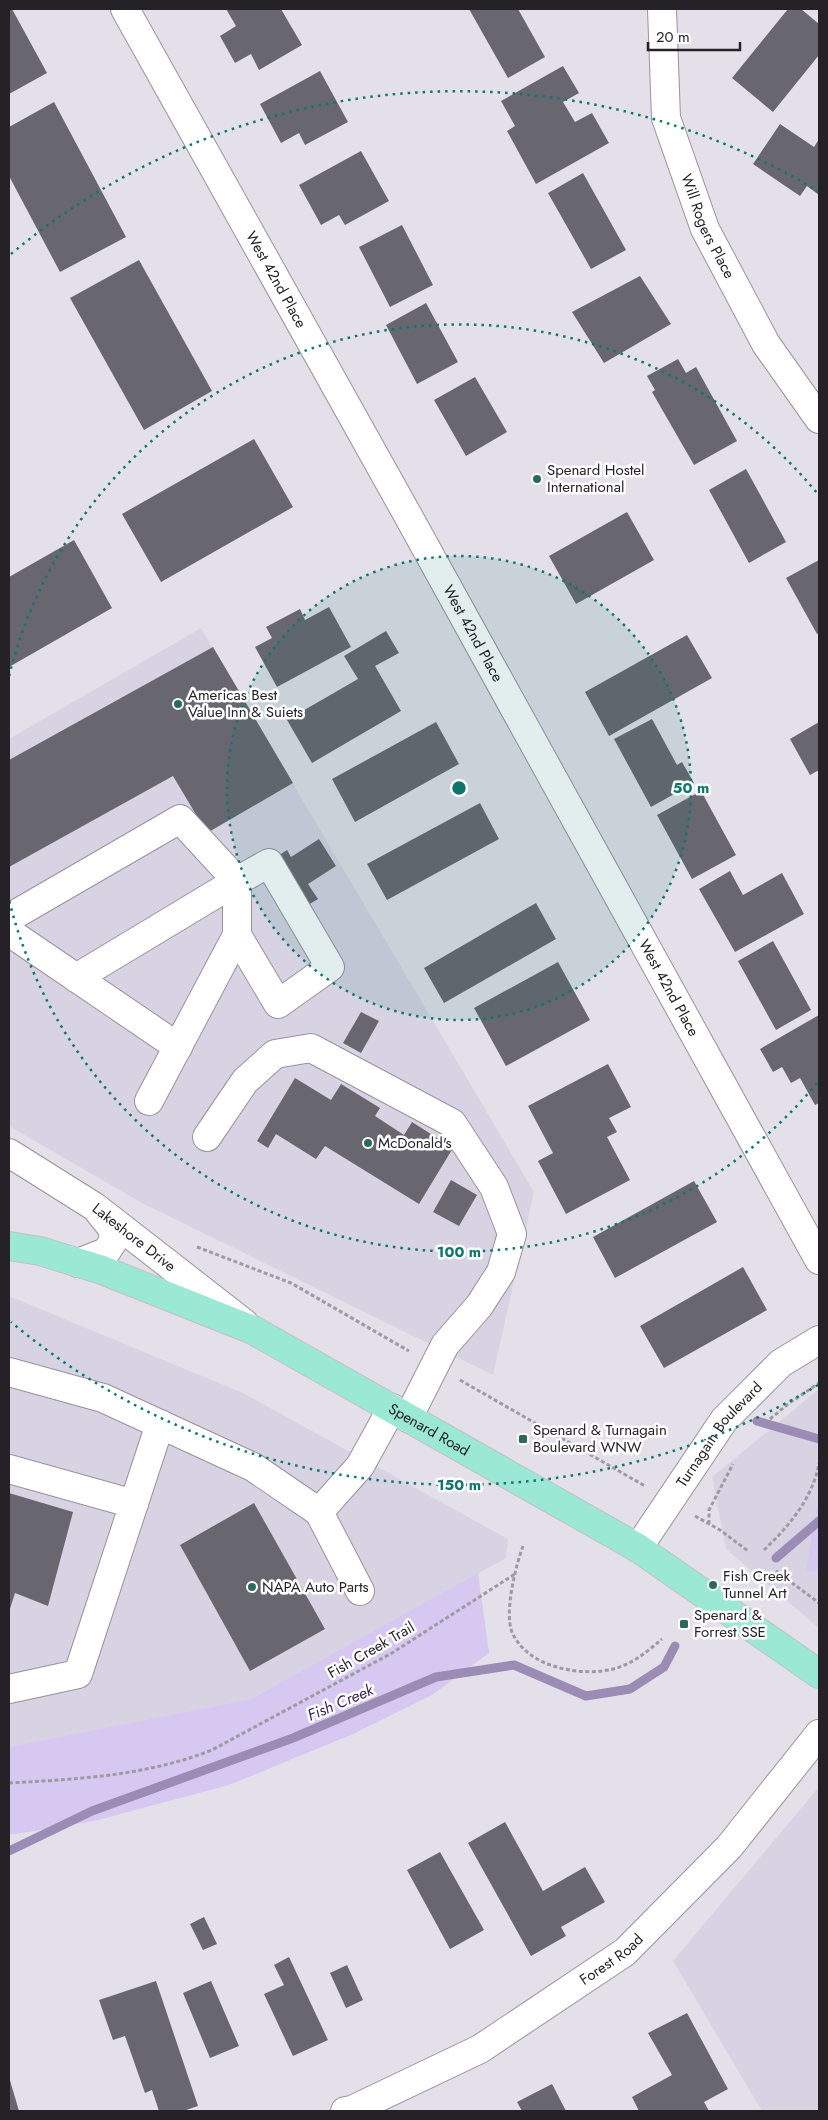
<svg xmlns="http://www.w3.org/2000/svg" width="828" height="2120" font-family="Jost,sans-serif">
<rect width="100%" height="100%" fill="#e3e0e9"/>
<!-- built -->
<path fill="#d8d3e3" d="M201 628 534 1192 493 1375 142 1203 9 1126V739Z
M9 1296 243 1393 508 1539 506 1558 251 1699 9 1747Z
M819 1389V1628L726 1549 712 1477Z
M819 1787V2111H762L673 1961Z"/>
<!-- green -->
<path fill="#d6c8f0" d="M819 1494V1572L806 1571Z
M478 1573 489 1653 432 1695 353 1734 229 1785 94 1821 9 1835V1747L251 1699Z"/>
<g fill="none" stroke-linecap="round" stroke-linejoin="round">
<!-- stream -->
<path stroke="#9b8cb6" stroke-width="9" d="M757 1421 819 1439
M776 1558 819 1521
M9 1851 92 1811 293 1738 436 1677 514 1665 586 1696 630 1689 664 1667 675 1646"/>
</g>
<!-- building -->
<path fill="#68666e" d="M9 9H12L47 73 9 94Z
M226 9H281L302 45 259 70 251 54 235 63 220 36 236 26Z
M469 9H518L545 57 508 78Z
M788 9H801L819 24V55L773 112 732 78Z
M563 66 579 93 563 102 575 122 592 113 609 143 536 184 507 131 515 126 501 101Z
M320 71 348 122 305 145 299 133 281 143 260 104Z
M54 102 126 237 60 272 9 176V127Z
M780 124 814 147 819 139V195L807 186 800 196 753 164Z
M361 151 389 201 345 225 339 215 321 225 299 185Z
M583 173 626 250 591 269 548 193Z
M402 225 433 285 390 307 359 247Z
M139 260 212 391 144 430 70 298Z
M640 276 671 324 604 363 572 312Z
M426 303 458 362 417 384 386 325Z
M678 359 686 373 696 367 737 441 694 465 652 392 655 390 647 376Z
M475 377 507 432 466 456 434 400Z
M254 439 293 507 161 582 122 514Z
M746 469 786 542 749 563 709 490Z
M627 512 654 560 576 604 549 556Z
M74 540 112 608 9 667V577Z
M819 560V633L817 634 786 578Z
M329 607 351 647 277 687 255 647 272 638 266 627 300 609 305 620Z
M386 631 399 653 375 666 401 711 312 763 287 720 358 679 344 656Z
M687 635 712 678 609 736 585 692Z
M213 647 293 783 207 833 173 776 9 867V760Z
M652 719 677 765 682 762 694 783 651 807 614 739Z
M436 722 459 764 355 822 332 779Z
M819 722V770L810 775 790 739Z
M701 791 736 855 692 879 657 815Z
M480 803 499 839 387 900 367 864Z
M319 839 336 866 308 884 318 899 308 905 278 856 287 850 291 857Z
M730 871 743 895 782 873 804 914 735 952 699 889Z
M536 903 556 939 444 1003 424 968Z
M773 941 811 1010 776 1030 738 961Z
M558 962 590 1020 506 1066 474 1008Z
M361 1012 379 1021 361 1053 343 1043Z
M819 1015V1103L815 1105 800 1078 791 1083 782 1067 773 1072 760 1049Z
M608 1064 631 1107 609 1118 617 1132 607 1137 630 1180 566 1214 538 1161 553 1153 528 1106Z
M295 1078 331 1100 341 1084 380 1108 375 1116 404 1135 412 1122 453 1148 419 1204 325 1146 316 1159 276 1134 268 1148 257 1141Z
M451 1180 477 1195 459 1226 433 1212Z
M694 1181 717 1222 615 1278 593 1237Z
M743 1267 767 1310 664 1368 640 1326Z
M9 1493 73 1512 48 1606 15 1593 9 1612Z
M254 1503 325 1629 250 1671 180 1545Z
M505 1822 543 1891 585 1867 605 1902 561 1927 566 1936 531 1956 468 1843Z
M440 1852 484 1930 450 1949 407 1870Z
M204 1917 217 1944 203 1950 190 1924Z
M289 1957 328 2040 293 2056 264 1994 284 1985 274 1965Z
M347 1965 363 2000 346 2008 330 1973Z
M156 1981 198 2106 183 2111H159L152 2090 145 2093 125 2036 113 2040 99 2000Z
M211 1981 239 2046 210 2058 183 1993Z
M687 2013 728 2089 704 2102 709 2111H639L632 2097 672 2075 648 2033Z
M9 2077 19 2111H9Z
M552 2084 566 2111H522L517 2102Z"/>
<g fill="none" stroke-linecap="round" stroke-linejoin="round">
<defs>
<g id="minor">
<path id="s1" d="M125 9 406 512 819 1260"/>
<path id="s2" d="M662 9 666 118 705 229 766 344 819 419"/>
<path d="M9 918 180 819 237 881 269 863 330 967 278 1004 237 935"/>
<path d="M9 932 178 1047"/>
<path d="M76 978 237 881"/>
<path d="M149 1101 237 935V881"/>
<path d="M207 1137 245 1081 275 1054 311 1048 452 1123 494 1187 512 1234 501 1272 479 1306 445 1345 408 1418"/>
<path id="s3" d="M9 1153 95 1207 244 1323"/>
<path d="M78 1263 106 1252 114 1240 112 1228 99 1212"/>
<path d="M9 1372 103 1398 253 1467 319 1512"/>
<path d="M9 1469 134 1504"/>
<path id="s4" d="M638 1548 724 1420 781 1363 819 1340"/>
<path d="M360 1591 319 1512 360 1466 392 1408"/>
<path d="M9 1689 78 1674 160 1424"/>
<path id="s5" d="M345 2111 352 2110 480 2049 625 1952 729 1847 819 1734"/>
</g>
<g id="major">
<path id="s6" d="M9 1246 40 1251 102 1270 253 1330 638 1548 819 1674"/>
</g>
</defs>
<!-- minor casing -->
<use href="#minor" stroke="#96939c" stroke-width="30"/>
<!-- major casing -->
<use href="#major" stroke="#c2c1c2" stroke-width="30"/>
<!-- path -->
<path stroke="#9d9ba2" stroke-width="3" stroke-dasharray="4 2.5" stroke-linecap="butt" d="M197 1247 291 1283 409 1351
M460 1380 645 1486
M770 1419 788 1404 819 1383
M695 1516 720 1530 748 1551
M709 1524V1510L733 1464
M523 1546C516 1565 504 1612 512 1632 527 1668 583 1678 617 1668 635 1662 648 1651 662 1639
M764 1550C789 1526 813 1498 819 1463
M776 1571 819 1603
M9 1783C78 1779 146 1776 212 1750L392 1653 515 1574"/>
<!-- minor -->
<use href="#minor" stroke="#fff" stroke-width="28"/>
<!-- major -->
<use href="#major" stroke="#9be8d5" stroke-width="28"/>
</g>
<!-- distance rings -->
<circle cx="459" cy="788" r="232" fill="#0f766e" fill-opacity=".12"/>
<g fill="none" stroke="#0f766e" stroke-width="2.5" stroke-dasharray="2.5 5">
<circle cx="459" cy="788" r="232"/>
<path d="M817 1083A464 464 0 0 1 9 900M9 676A464 464 0 0 1 817 493"/>
<path d="M818 1385A697 697 0 0 1 11 1322M11 254A697 697 0 0 1 818 191"/>
</g>
<!-- markers -->
<g fill="#296a5a" stroke="#fff" stroke-width="2">
<circle cx="537" cy="479" r="5"/>
<circle cx="178" cy="704" r="5"/>
<circle cx="368" cy="1143" r="5"/>
<rect x="518" y="1434" width="10" height="10" rx="2.5"/>
<circle cx="713" cy="1585" r="5"/>
<circle cx="252" cy="1587" r="5"/>
<rect x="679" y="1619" width="10" height="10" rx="2.5"/>
</g>
<g text-anchor="middle" stroke-width="5" stroke-linejoin="round" paint-order="stroke">
<!-- street labels -->
<g font-size="15" fill="#242226" stroke="#fff">
<text dy="5" stroke="none"><textPath href="#s2" startOffset="225">Will Rogers Place</textPath></text>
<text dy="5" stroke="none"><textPath href="#s1" startOffset="310">West 42nd Place</textPath></text>
<text dy="5" stroke="none"><textPath href="#s1" startOffset="715">West 42nd Place</textPath></text>
<text dy="5" stroke="none"><textPath href="#s1" startOffset="1120">West 42nd Place</textPath></text>
<text dy="5" stroke="none"><textPath href="#s3" startOffset="151">Lakeshore Drive</textPath></text>
<text dy="5" stroke="none"><textPath href="#s6" startOffset="461">Spenard Road</textPath></text>
<text dy="5" stroke="none"><textPath href="#s4" startOffset="140">Turnagain Boulevard</textPath></text>
<text transform="translate(371 1650) rotate(-30)" y="5">Fish Creek Trail</text>
<text dy="5" stroke="none"><textPath href="#s5" startOffset="308">Forest Road</textPath></text>
</g>
<!-- poi labels -->
<g font-size="15" fill="#242226" stroke="#fff" text-anchor="start">
<text x="547" y="475">Spenard Hostel<tspan x="547" dy="17">International</tspan></text>
<text x="188" y="700">Americas Best<tspan x="188" dy="17">Value Inn &amp; Suiets</tspan></text>
<text x="378" y="1148">McDonald's</text>
<text x="533" y="1435">Spenard &amp; Turnagain<tspan x="533" dy="17">Boulevard WNW</tspan></text>
<text x="723" y="1581">Fish Creek<tspan x="723" dy="17">Tunnel Art</tspan></text>
<text x="262" y="1592">NAPA Auto Parts</text>
<text x="694" y="1620">Spenard &amp;<tspan x="694" dy="17">Forrest SSE</tspan></text>
</g>
<!-- water labels -->
<g font-size="16" font-style="italic" fill="#3d265b" stroke="#fff">
<text transform="translate(340 1702) rotate(-23)" y="6">Fish Creek</text>
</g>
</g>
<circle cx="459" cy="788" r="8" fill="#0f766e" stroke="#fff" stroke-width="2.5"/>
<g font-size="15" text-anchor="middle" font-weight="bold" fill="#0f766e" stroke="#fff" stroke-width="5" stroke-linejoin="round" paint-order="stroke">
<text x="691" y="793">50 m</text>
<text x="459" y="1257">100 m</text>
<text x="459" y="1490">150 m</text>
</g>
<!-- border -->
<rect width="828" height="2120" fill="none" stroke="#242226" stroke-width="20"/>
<!-- scale -->
<path d="M648 42v8h92v-8" fill="none" stroke="#242226" stroke-width="2.5"/>
<text x="656" y="42" font-size="15" fill="#242226" stroke="#ffffff" stroke-width="4" paint-order="stroke">20 m</text>
</svg>
